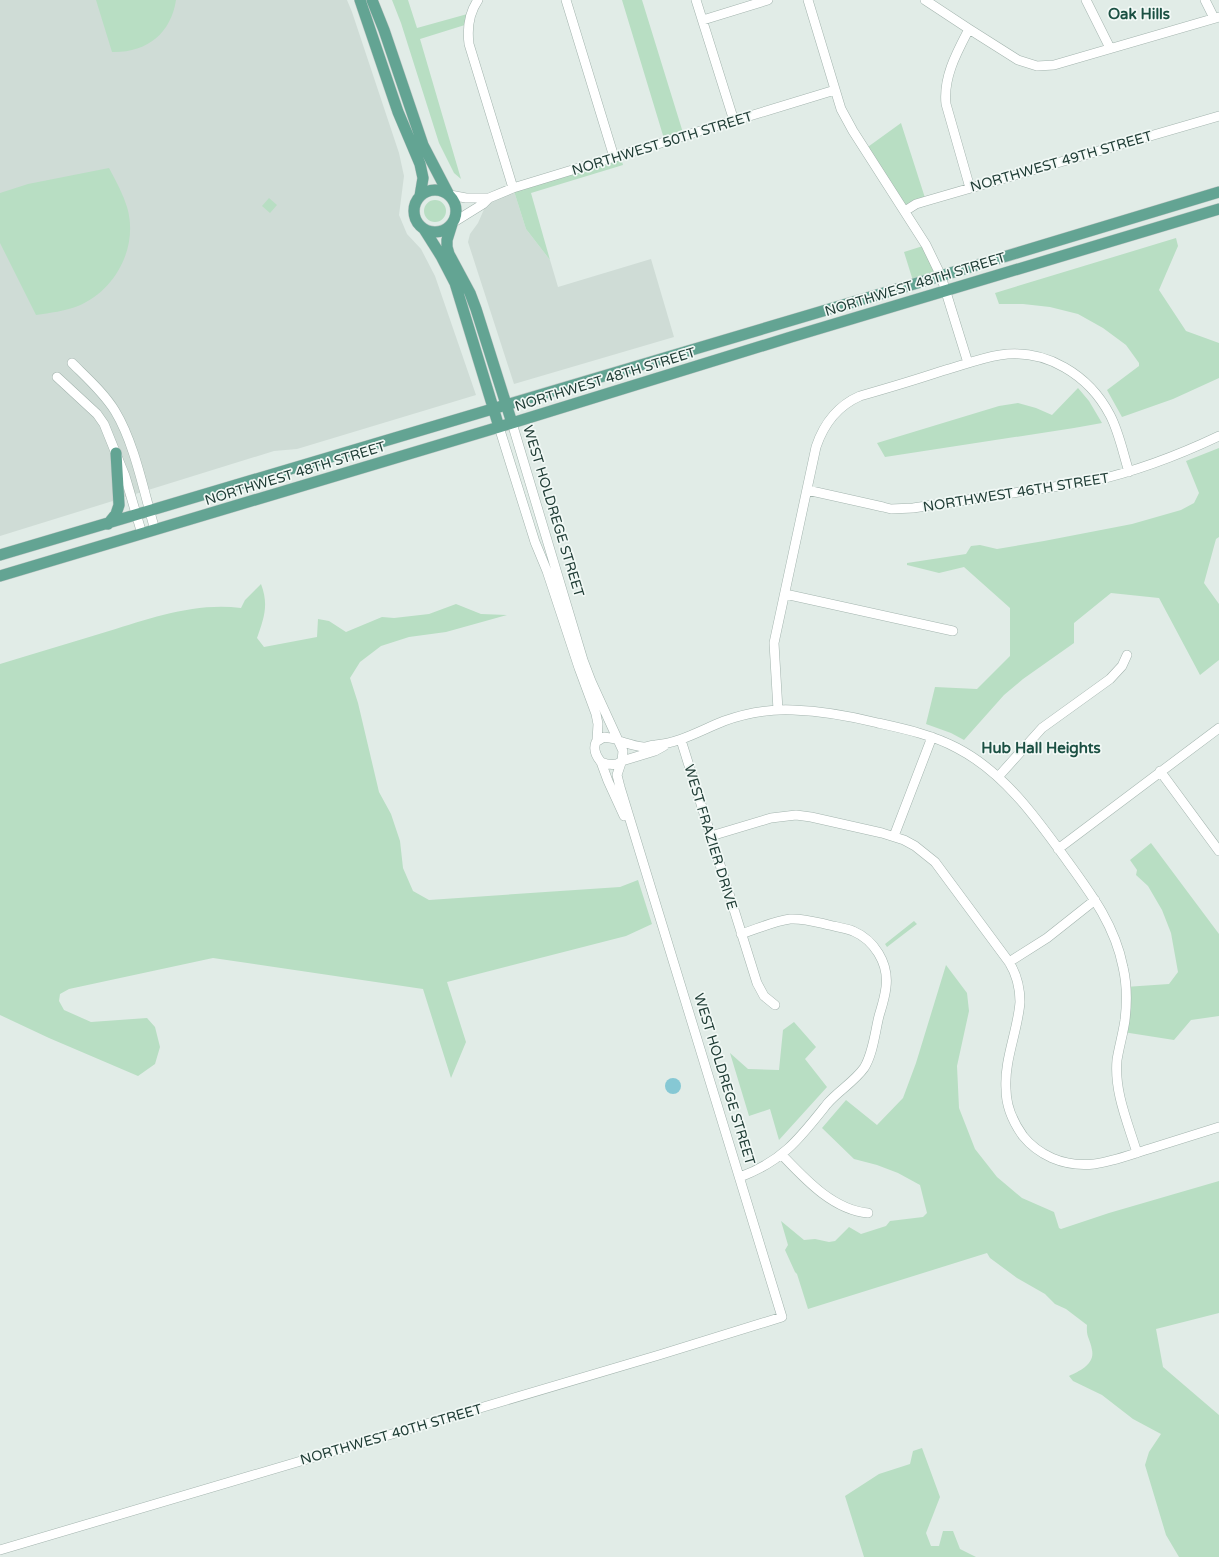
<svg xmlns="http://www.w3.org/2000/svg" width="1219" height="1557" font-family="'Varela Round',sans-serif">
<rect width="100%" height="100%" fill="#e1ece7"/>
<!-- built -->
<path fill="#cfdcd6" d="M0 0H347L352 12 399 153 404 176 399 215 407 234 421 249 435 276 476 395 297 449 274 451 0 536Z
M513 188 526 229 550 260 558 287 651 259 674 337 514 384 468 242 470 234 478 223 489 198Z"/>
<!-- green -->
<path fill="#b8dec3" d="M96 0H176C171 34 146 53 112 52Z
M392 0H408L417 28 471 13 468 24 420 39 461 179 454 173 439 143 401 23Z
M622 0H642L684 136 665 142Z
M901 123 926 201 905 211 865 149Z
M620 155 623 165 531 193 550 260 526 229 513 188Z
M109 168C116 181 123 194 127 207 139 247 115 291 78 306 65 311 50 313 36 315L0 243V193L28 184Z
M269 198 277 205 270 213 262 206Z
M424 211a11 11 0 1 1 22 0a11 11 0 1 1-22 0Z
M1176 238 1178 246 1159 290 1186 331 1219 343V378L1173 399 1122 417 1107 390 1139 366V363L1126 345 1103 328 1078 314 1050 307 1023 304H999L995 293Z
M926 245 941 276 914 284 904 252Z
M1078 388 1089 401 1102 423 1074 428 885 457 877 443 999 406 1018 403 1036 408 1052 415Z
M1219 448V537L1216 539 1204 583 1219 604V660L1200 675 1159 598 1111 593 1074 623V643L1023 679 1004 695 964 740 951 733 926 724 935 687 977 689 1010 656V608L964 567 939 573 907 565V563L966 554 971 546 980 545 997 549 1044 541 1132 524 1181 510 1194 503 1199 493 1186 461Z
M261 584C269 605 264 618 257 638L264 647 317 637 318 619 329 621 346 632 382 617 394 618 429 614 456 604 481 614 507 615 446 632 409 637 381 646 360 662 350 678 358 703 379 792 391 814 400 841 403 868 413 891 429 900 620 887 638 880 652 924 626 936 447 982 466 1042 451 1078 423 989 213 958 69 989 60 994 59 1001 64 1010 91 1022 147 1018 155 1027 160 1047 155 1064 138 1076 49 1038 0 1015V664C36 653 73 642 109 631 151 618 196 602 241 608L245 600Z
M1151 843 1219 934V1016L1191 1020 1174 1040 1123 1032 1125 987 1169 984 1178 972 1171 933 1162 910 1148 886 1136 875 1137 870 1130 860Z
M914 921 917 924 887 947 885 944Z
M946 965 967 993 969 1011 957 1066 959 1108 975 1149 997 1177 1022 1198 1054 1212 1059 1228 1061 1229 1109 1213 1219 1181V1313L1156 1329 1163 1367 1219 1415V1557H1179L1166 1535 1145 1465 1149 1452 1161 1434 1133 1419 1102 1395 1073 1381 1069 1376C1080 1371 1095 1364 1092 1350 1090 1338 1086 1338 1087 1325L1066 1309 1055 1304 1045 1294 1017 1278 990 1258 987 1253 808 1309 797 1274 795 1272 785 1250 788 1245 781 1221 804 1240 815 1239 829 1242 835 1241 849 1227 861 1234 886 1226 890 1221 923 1217 927 1213 920 1185 898 1173 877 1165 854 1159 822 1128 846 1100 877 1125 903 1098 916 1063Z
M794 1022 816 1047 805 1059 827 1087 779 1140 770 1109 749 1116 730 1053 748 1069 779 1070 783 1030Z
M922 1448 940 1497 926 1533 931 1546H939L943 1531H953L960 1549 976 1557H864L845 1496 879 1474 910 1464 913 1451Z"/>
<!-- water -->
<path fill="#86c8d4" d="M665 1086a8 8 0 1 1 16 0a8 8 0 1 1-16 0Z"/>
<g fill="none" stroke-linecap="round" stroke-linejoin="round">
<defs>
<path id="minor" d="M478 0C469 13 467 28 469 44L513 188
M566 0 614 157
M696 0 734 121
M808 0 841 109 853 131 926 245 941 276 968 363
M925 0 969 29 1018 60 1037 66 1054 65 1219 17
M1086 0 1110 48
M1205 0 1214 18
M703 20 768 0
M969 29C957 52 943 77 946 104L970 188
M450 195 466 198H489
M905 211 916 204 926 201 1219 116
M454 222 483 204 489 198 513 188 835 90
M72 363C87 378 104 393 115 411 135 444 144 493 155 530
M57 377 97 414 104 424 125 476 142 534
M512 423 583 660 591 681 623 751 622 761C616 766 608 765 601 762 596 756 593 749 596 742L604 737 616 739
M499 427 535 542 547 571 579 668 596 714 598 724 597 740
M807 490 883 507 891 509 913 508 1093 481C1137 471 1179 455 1219 436
M785 594 953 631
M778 710 774 643 816 447C824 423 837 406 860 396 888 388 915 380 942 371 961 366 980 358 1000 355 1046 348 1089 375 1110 415 1119 432 1123 453 1129 472
M681 740 757 983 764 996 775 1005
M619 741C626 743 634 746 643 747 647 747 651 745 655 745 680 743 701 730 724 721 746 713 770 709 793 710 822 711 850 716 878 723 905 729 933 735 957 748 1005 773 1037 819 1068 862 1092 895 1115 926 1123 967 1127 984 1127 1003 1125 1020 1123 1034 1119 1047 1117 1060 1114 1092 1128 1123 1137 1153
M622 761 655 751 664 746
M601 762 608 781 624 816
M1160 771 1219 851
M998 777 1042 728 1110 679 1122 666 1127 655
M711 836 771 818 796 815 811 817 882 833 904 840 915 846 935 862 1009 962C1017 975 1020 987 1020 1002 1018 1030 1004 1060 1006 1089 1006 1106 1013 1122 1023 1136 1031 1146 1041 1153 1052 1158 1087 1173 1116 1159 1149 1149 1172 1142 1196 1134 1219 1127
M894 836 932 737
M1058 849 1219 728
M1009 962 1047 938 1095 900
M782 1155C805 1179 833 1210 868 1213
M740 1177C783 1161 800 1138 827 1104 838 1091 854 1082 864 1068 873 1054 875 1032 879 1016 882 1006 885 997 886 987 889 963 874 940 853 931 845 928 837 927 829 925 816 922 803 918 790 919 774 921 757 929 741 934
M0 1550 659 1355 782 1317 620 787 617 775 621 763"/>
<path id="major" d="M360 0 398 112 420 164 423 178 420 196
M372 0 384 30 423 145 448 193
M414 211a21 21 0 1 1 42 0a21 21 0 1 1-42 0Z
M452 224 447 240V247L449 254 470 293 476 309 512 423
M424 229 441 256 455 283 499 427
M108 524 116 514 119 505 116 453
M0 555 914 284 1219 192
M0 576 499 427 791 337 1219 209"/>
</defs>
<!-- minor casing -->
<use href="#minor" stroke="#a3b4ae" stroke-width="10"/>
<!-- major casing -->
<use href="#major" stroke="#c1c9c7" stroke-width="12"/>
<!-- minor -->
<use href="#minor" stroke="#fff" stroke-width="9"/>
<!-- major -->
<use href="#major" stroke="#63a493" stroke-width="11"/>
</g>
<g text-anchor="middle" stroke-width="3.5" stroke-linejoin="round" paint-order="stroke">
<!-- street labels -->
<g font-size="14" fill="#203d36" stroke="#f1f8f5">
<text transform="translate(662 143) rotate(-17)" y="5">NORTHWEST 50TH STREET</text>
<text transform="translate(1061 161) rotate(-16)" y="5">NORTHWEST 49TH STREET</text>
<text transform="translate(915 284) rotate(-17)" y="5">NORTHWEST 48TH STREET</text>
<text transform="translate(605 379) rotate(-17)" y="5">NORTHWEST 48TH STREET</text>
<text transform="translate(295 473) rotate(-17)" y="5">NORTHWEST 48TH STREET</text>
<text transform="translate(1016 492) rotate(-9)" y="5">NORTHWEST 46TH STREET</text>
<text transform="translate(554 511) rotate(73)" y="5">WEST HOLDREGE STREET</text>
<text transform="translate(711 837) rotate(73)" y="5">WEST FRAZIER DRIVE</text>
<text transform="translate(725 1079) rotate(73)" y="5">WEST HOLDREGE STREET</text>
<text transform="translate(391 1434) rotate(-16)" y="5">NORTHWEST 40TH STREET</text>
</g>
<!-- neighbourhood labels -->
<g font-size="15" font-weight="bold" fill="#1b5043" stroke="#f1f8f5">
<text x="1139" y="19">Oak Hills</text>
<text x="1041" y="753">Hub Hall Heights</text>
</g>
</g>
</svg>
